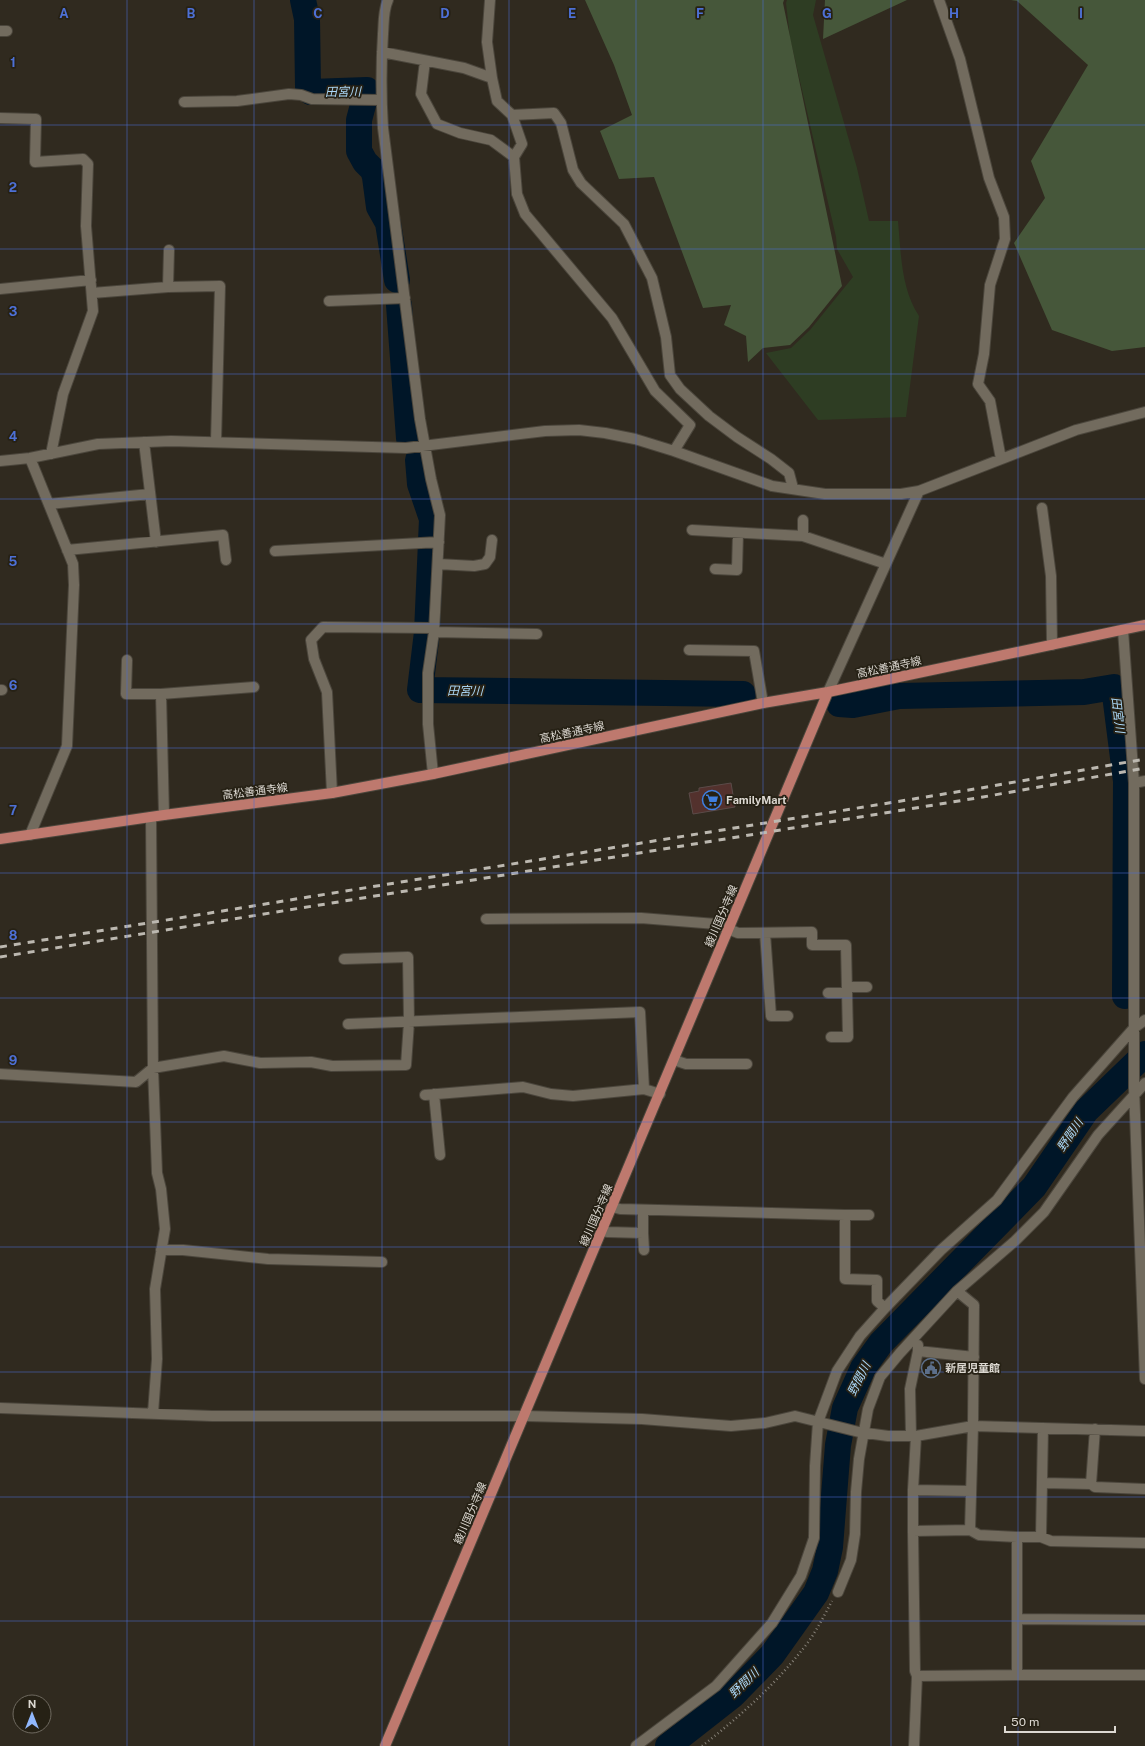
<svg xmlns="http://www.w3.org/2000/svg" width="1145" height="1746" font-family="'Public Sans','Noto Sans JP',sans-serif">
<rect width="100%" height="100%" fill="#302a1f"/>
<!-- green -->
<path fill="#2e3d23" d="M787 0H816L813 15 857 168 869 221H898C901 253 901 289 919 316L906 417 818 420 766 353 791 348 810 330 853 277 837 249 836 237 790 38 786 3Z"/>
<!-- forest -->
<path fill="#46573a" d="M585 0H784L783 3 842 286 809 327 790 345 763 348 748 362 746 336 724 325 731 305 703 308 654 177 619 179 600 131 632 115 614 65Z
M825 0H907L823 39Z
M1011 0H1145V347L1112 351 1052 330 1014 243 1045 198 1031 161 1088 65 1017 1Z"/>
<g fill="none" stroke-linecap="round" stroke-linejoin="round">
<!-- river -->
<path stroke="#001628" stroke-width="26" d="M303 0 307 19 308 87 311 92 367 90 359 120V151L365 162 373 170 375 177 379 207 388 223 397 280
M399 305 409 438
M418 460 420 484 432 519 427 632 420 690 743 694
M839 704 853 705 899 696 1084 692 1114 687 1126 781 1125 996
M668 1746 733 1695 772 1655 816 1593 825 1571 830 1547 838 1445 845 1408 863 1368 881 1343 1034 1187 1086 1111 1145 1054"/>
</g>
<!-- building -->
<path fill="#53312d" stroke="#5b4b49" d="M731 783 735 807 693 814 689 793 699 791V788Z"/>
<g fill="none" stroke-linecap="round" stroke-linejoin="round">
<defs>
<path id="minor" d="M388 0C383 11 384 22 383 34 381 65 381 96 383 128L420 419 431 479 440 515 434 632 428 673V724L433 774
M490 0 487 42 492 78
M939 0 960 59 989 178 1004 217 1005 239 990 285 984 354 978 384 990 401 1001 459
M0 31H7
M382 52 464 68 492 78 497 101 512 115 554 113 561 123 573 170 581 183 624 224 652 278 666 337 670 375 680 389 709 416 737 437 771 459 789 473 793 488
M425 61 421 94 437 124 460 133 491 140 514 157
M184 102 237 101 289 94 301 95 312 99 381 100
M512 115 522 144 514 157 517 194 525 214 612 318 655 391 690 425 674 451
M0 118 36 119 35 162 83 159 88 164 86 226 93 311 63 394 51 454
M168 287 169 250
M0 289 91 280
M92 293 168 287 220 286 216 442
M329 301 405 298
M144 442 156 542
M0 461 30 458 98 444 171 441 406 448 545 431 579 430 605 433 635 439 674 451 772 486 825 494H901L919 491 1076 430 1145 412
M49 504 150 494
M1042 508 1051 576 1052 645
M692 530 803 536 886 564
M803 536V520
M67 550 223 535 226 560
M275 551 439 542
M438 564 474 566 485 564 490 557 492 540
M715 569 737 570 738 533
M1123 630 1134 783V1088L1145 1379
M434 632 537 634
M689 650 754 651 763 703
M127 660 126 694H161L254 687
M0 690H2
M828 692 919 491
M161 694 164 815
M1134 783 1145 781
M332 793 327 692 314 659 311 640 323 627 434 628
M151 817 153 1068 157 1173 161 1189 165 1229 155 1289 157 1359 153 1413
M30 835 67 746 74 585 73 564 30 458
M486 919 641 918 716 924 738 933 812 932V945H846L848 1037H831
M765 933 771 1016H788
M847 987H867
M828 993H847
M348 1024 640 1012 644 1089 660 1094
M674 1060 686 1064H747
M0 1074 136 1082 153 1068 224 1056 260 1063 311 1062 332 1066 406 1065 409 1022 408 957 344 959
M434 1094 440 1155
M425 1095 523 1087 551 1094 573 1096 644 1089
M612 1207 620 1209 845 1215V1279L877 1280V1301L885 1308
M845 1215H869
M602 1231 608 1232 643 1233V1210
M643 1233 644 1250
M161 1250H183L268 1259 382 1262
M918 1345V1351L974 1357
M0 1408 212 1416H525L642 1419 731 1426 765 1423 795 1416 859 1432 888 1436H916L973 1426 1145 1431
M911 1436 910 1389 918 1351
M1042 1483 1091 1484 1095 1487 1145 1489
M1091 1484 1095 1429
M913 1490 916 1436
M913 1531V1490L971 1491
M1017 1537H1041L1043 1428
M1041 1537 1051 1541 1145 1543
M838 1592 851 1560 855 1534 856 1492 859 1459 868 1409 880 1377 900 1353 957 1291 1015 1241 1044 1212 1098 1135 1145 1083
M1017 1619 1145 1620
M1017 1675H1145
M917 1676 915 1671 913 1531 970 1530
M636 1746 716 1686 772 1623 801 1576 814 1538 815 1466 818 1422 837 1371 860 1336 885 1308 941 1250 997 1200 1073 1097 1134 1028 1145 1020
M914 1746 917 1676 1017 1675V1537L979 1535 970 1530 973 1426 974 1305 957 1291"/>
<path id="major" d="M0 839 164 815 332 793 433 774 763 703 828 692 1145 625
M385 1746 828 692"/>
</defs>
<!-- minor casing -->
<use href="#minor" stroke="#4b463c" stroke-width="12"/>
<!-- major casing -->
<use href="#major" stroke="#4b463c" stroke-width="12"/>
<!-- path -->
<path stroke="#878279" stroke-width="2.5" stroke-dasharray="1 3" stroke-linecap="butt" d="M702 1746C742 1715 779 1681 809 1641 818 1628 825 1614 832 1601"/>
<!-- minor -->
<use href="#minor" stroke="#726b5e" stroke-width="10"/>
<!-- major -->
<use href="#major" stroke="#be796e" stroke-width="10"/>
<!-- rail -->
<path stroke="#bcb8b0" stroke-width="3" stroke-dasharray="7 7" stroke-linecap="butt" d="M0 947 981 788 1145 759
M0 957 983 797 1145 768"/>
</g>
<!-- grid -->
<path fill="none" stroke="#4d70d6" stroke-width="1" stroke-opacity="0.55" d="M127 0V1746M254 0V1746M382 0V1746M509 0V1746M636 0V1746M763 0V1746M891 0V1746M1018 0V1746M0 125H1145M0 249H1145M0 374H1145M0 499H1145M0 624H1145M0 748H1145M0 873H1145M0 998H1145M0 1122H1145M0 1247H1145M0 1372H1145M0 1497H1145M0 1621H1145"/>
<!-- icons -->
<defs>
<symbol id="supermarket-ring" viewBox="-11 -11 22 22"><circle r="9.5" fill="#262115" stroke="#3f7fe0" stroke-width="1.5"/><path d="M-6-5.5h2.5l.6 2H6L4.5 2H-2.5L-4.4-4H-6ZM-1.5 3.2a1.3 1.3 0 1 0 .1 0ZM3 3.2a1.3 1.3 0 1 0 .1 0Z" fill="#3f7fe0"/></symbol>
<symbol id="civic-ring" viewBox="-11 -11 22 22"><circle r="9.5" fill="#262115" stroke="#5c6f8a" stroke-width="1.5"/><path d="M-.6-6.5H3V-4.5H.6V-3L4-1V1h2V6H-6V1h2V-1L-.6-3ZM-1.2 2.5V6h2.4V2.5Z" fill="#5c6f8a"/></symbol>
</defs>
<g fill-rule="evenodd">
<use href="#supermarket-ring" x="701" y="789" width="22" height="22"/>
<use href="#civic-ring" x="920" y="1357" width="22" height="22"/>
</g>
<g text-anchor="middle" stroke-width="3.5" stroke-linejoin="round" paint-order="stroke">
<!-- street labels -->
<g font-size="11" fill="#dcd8d1" stroke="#262115">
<text transform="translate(889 667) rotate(-12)" y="4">高松善通寺線</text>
<text transform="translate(572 732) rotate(-12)" y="4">高松善通寺線</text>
<text transform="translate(255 791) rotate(-7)" y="4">高松善通寺線</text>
<text transform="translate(721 916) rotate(-67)" y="4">綾川国分寺線</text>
<text transform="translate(596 1215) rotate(-67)" y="4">綾川国分寺線</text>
<text transform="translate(470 1513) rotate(-67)" y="4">綾川国分寺線</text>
</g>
<!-- poi labels -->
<g font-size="11" font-weight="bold" fill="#dcd8d1" stroke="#262115" text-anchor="start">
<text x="726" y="804">FamilyMart</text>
<text x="945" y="1372">新居児童館</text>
</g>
<!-- water labels -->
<g font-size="12" font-style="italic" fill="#abd8f8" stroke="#262115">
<text transform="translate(343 92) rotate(-1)" y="4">田宮川</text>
<text transform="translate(465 691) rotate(1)" y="4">田宮川</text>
<text transform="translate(1118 715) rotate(83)" y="4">田宮川</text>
<text transform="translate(1070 1135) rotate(-56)" y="4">野間川</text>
<text transform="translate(859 1379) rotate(-63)" y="4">野間川</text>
<text transform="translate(744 1683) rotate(-44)" y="4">野間川</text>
</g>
</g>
<g font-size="13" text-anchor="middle" font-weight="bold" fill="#4d70d6" stroke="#262115" stroke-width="3.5" stroke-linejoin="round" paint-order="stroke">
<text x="64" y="18">A</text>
<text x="191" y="18">B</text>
<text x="318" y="18">C</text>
<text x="445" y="18">D</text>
<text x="572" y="18">E</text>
<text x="700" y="18">F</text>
<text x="827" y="18">G</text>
<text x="954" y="18">H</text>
<text x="1081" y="18">I</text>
<text x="13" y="67">1</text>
<text x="13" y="192">2</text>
<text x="13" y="316">3</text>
<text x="13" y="441">4</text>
<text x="13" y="566">5</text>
<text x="13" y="690">6</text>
<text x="13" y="815">7</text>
<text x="13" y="940">8</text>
<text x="13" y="1065">9</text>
</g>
<!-- north arrow -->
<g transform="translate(32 1714)"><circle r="19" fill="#262115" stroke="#6f6a60"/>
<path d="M0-3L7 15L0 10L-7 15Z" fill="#91b8fd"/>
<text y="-6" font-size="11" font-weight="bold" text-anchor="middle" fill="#dcd8d1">N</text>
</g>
<!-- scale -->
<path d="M1005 1726v6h110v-6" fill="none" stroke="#dcd8d1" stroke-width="2"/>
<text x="1011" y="1726" font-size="12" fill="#dcd8d1" stroke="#262115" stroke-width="3" paint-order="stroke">50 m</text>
</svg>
